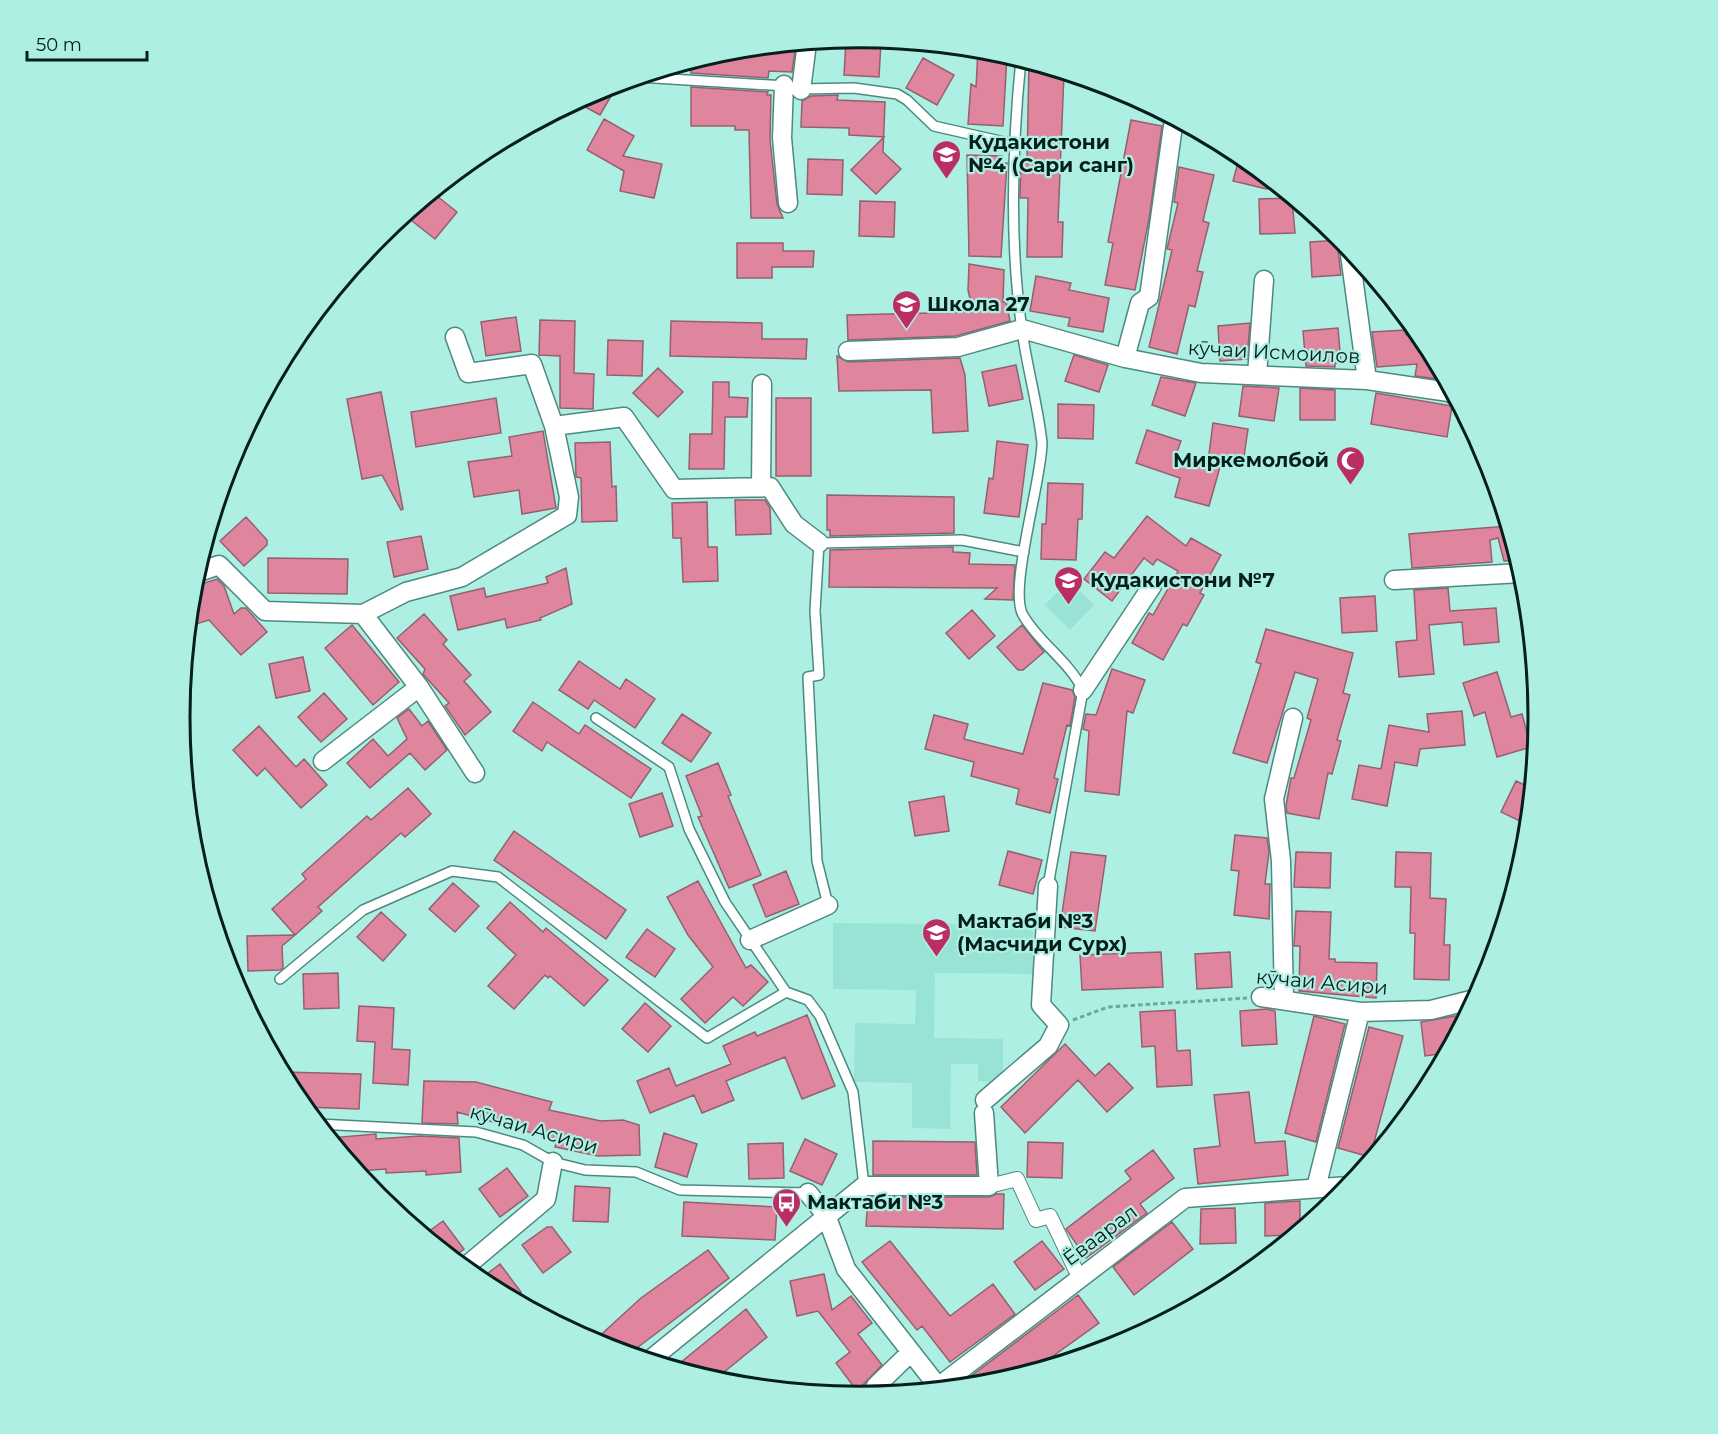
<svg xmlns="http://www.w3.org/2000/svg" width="1718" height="1434" font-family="Montserrat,sans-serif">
<rect width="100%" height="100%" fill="#aeefe4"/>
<!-- built -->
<path fill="#99e3d6" d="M1069 580 1094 605 1070 630 1045 605Z
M833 923 1033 925V974L935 973 934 1038 1003 1039V1082L978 1081V1064H951L950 1129 912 1128V1083L854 1082 855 1023 915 1024 916 990 833 989Z"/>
<!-- building -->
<path fill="#e0859e" stroke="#93616e" stroke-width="1.5" d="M846 40 881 42 879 77 844 75Z
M796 44 792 72 769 71 768 78 691 73V61L727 50Z
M978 49 1007 55 1003 126 968 124 971 84 976 87Z
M923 58 954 75 937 105 906 88Z
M1029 62 1064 73 1058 222H1063L1062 257H1027L1028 198H1020V195L1021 163H1027Z
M618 84 600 115 576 102 599 89Z
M691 87 768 92 767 95H771L770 140 777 204 783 218H751L749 130H735V126H691Z
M838 95 837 100 885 102 883 152 901 169 876 194 851 170 884 137 849 135V128L801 127 802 101 811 96Z
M604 119 634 136 623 156 662 164 654 198 620 191 624 171 587 150Z
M1131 120 1162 126 1149 219 1135 290 1105 285 1113 243 1108 242Z
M967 155 1002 156V163H1007L1001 257 969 256Z
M1240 155 1270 179 1267 189 1233 181Z
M808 159 843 160 842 195 807 194Z
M1179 167 1214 175 1203 221 1209 223 1197 271 1203 272 1195 307 1189 305 1177 354 1149 347 1172 250 1167 249 1178 203 1174 202Z
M432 192 457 212 435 239 407 217Z
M1292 198 1295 233 1260 234 1259 199Z
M860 201 895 202 894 237 859 236Z
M1341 240 1338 249 1341 275 1312 277 1310 242Z
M737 243H783V251H814L813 267H772V278H737Z
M969 264 1004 270 1003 302 1006 301 1010 321 956 336 848 340 847 315 973 312 968 290Z
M1036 276 1071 283 1069 290 1109 298 1103 332 1068 326 1070 318 1030 311Z
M516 317 521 351 486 356 481 322Z
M540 320 575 321 574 373 594 374 593 409 560 408V356L539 355Z
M671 321 762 323V339H807L806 359 670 356Z
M1250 323 1247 359 1220 361 1218 326Z
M1338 328 1341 363H1335V367L1306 366 1303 331Z
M1405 330 1406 335 1424 340 1446 380 1415 376 1417 364 1377 367 1372 332Z
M608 340 643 341 642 376 607 375Z
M1074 355 1108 365 1099 392 1065 381Z
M837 356 848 362 960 358 965 375 968 431 933 433 931 390 839 391Z
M1016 365 1023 399 989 406 982 372Z
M658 368 683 392 658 417 633 393Z
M1161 377 1196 383 1185 416 1152 405Z
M713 382H729V397L748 398 747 417H725L724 469H689L690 434H712Z
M1243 386 1279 388 1274 421 1239 416Z
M1300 388 1335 390V420H1300Z
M381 392 403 509 401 510 382 475 362 479 347 399Z
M1376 393 1452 406 1447 437 1371 424Z
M496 398 501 433 416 447 411 412Z
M776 398H811V476H776Z
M1058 404 1094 405 1093 439 1058 438Z
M1213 423 1248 429 1243 463 1222 460 1209 506 1175 497 1180 478 1136 463 1147 430 1181 441 1174 460 1207 469Z
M543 431 556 508 522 514 519 490 474 497 468 462 512 456 509 437Z
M997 441 1028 445 1019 517 984 513 989 478 993 479Z
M610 442 612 487 616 486 617 521 582 522 581 478 576 477 575 443Z
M1048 483 1083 484 1082 519H1078L1076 560 1041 559 1042 524H1046Z
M827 495 954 497V533L830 536V530H827Z
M735 500H765L770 508 771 534 736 535Z
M707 502 708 547H717L718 581 683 582 681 538H673L672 503Z
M1147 516 1186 546 1191 538 1221 555 1200 593 1204 595 1187 626 1183 624 1163 660 1132 643 1149 613 1153 615 1178 571 1157 559 1153 565 1144 558 1112 601 1084 579 1105 552 1114 558Z
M246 517 267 540V545L244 566 220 541Z
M1508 526 1518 560 1504 561 1498 538 1490 540 1492 562 1412 568 1409 534Z
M421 536 428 569 394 577 387 542Z
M953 547V552L970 553 969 564 1015 565 1013 600 985 599 997 588 829 587 830 550Z
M268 558 348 559 347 594 268 593Z
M566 568 572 604 540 618 541 620 507 628 505 619 458 630 450 596 484 588 486 597 548 583 546 577Z
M217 579 224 586 234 614 241 608H246L267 632 241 655 209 620 189 626 192 587Z
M1448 588 1450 611 1496 608 1499 642 1464 645 1462 622 1429 625 1434 674 1399 677 1396 642 1417 640 1414 590Z
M1375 596 1377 631 1342 633 1340 598Z
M972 610 995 636 969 659 946 633Z
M424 614 447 640 443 644 471 675 464 681 491 712 465 735 445 706 449 703 423 674 425 669 397 638Z
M352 625 399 682 373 705 325 648Z
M1022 625 1044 652 1023 670H1018L997 647Z
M1266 629 1353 653 1343 693 1350 695 1337 740 1341 741 1332 774 1328 773 1319 819 1287 813 1286 806 1291 778H1294L1311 720 1307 718 1318 679 1295 672 1267 763 1233 753 1261 664 1256 662Z
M303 657 310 691 276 698 269 664Z
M579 661 620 689 626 679 655 699 635 728 594 700 588 709 559 690Z
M1112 669 1145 680 1133 713 1127 711 1119 795 1085 791 1089 731 1083 729 1086 714 1096 715Z
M1497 672 1511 717 1522 714 1531 747 1497 757 1485 712 1474 716 1463 683Z
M1043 683 1072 690 1075 697 1070 726 1067 725 1054 778 1058 779 1050 813 1016 804 1019 789 971 776 974 762 925 749 934 715 968 724 964 739 1023 754Z
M324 693 347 719 321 742 298 717Z
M533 702 579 734 585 725 651 769 631 798 547 742 542 751 513 731Z
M409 709 422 726 428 721 447 750 425 770 410 753 370 788 347 763 373 739 388 756 407 739 397 718Z
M1462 711 1465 745 1420 749 1417 766 1395 762 1387 806 1352 799 1359 765 1381 769 1389 725 1429 732 1427 714Z
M682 714 711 733 691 762 662 743Z
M259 726 296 767 304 759 327 785 301 808 265 768 257 776 233 750Z
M718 763 731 795 728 796 761 875 729 888 698 817 702 816 686 776Z
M1516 781 1531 788 1528 825 1501 812Z
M408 788 431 814 405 837 401 833 318 907 322 911 295 935 272 909 306 879 302 874 367 816 371 820Z
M662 793 673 826 640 837 629 804Z
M944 796 949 831 915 836 909 802Z
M514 831 626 910 606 939 494 860Z
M1235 835 1267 838 1269 852 1265 884H1270L1269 919 1234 915 1239 871 1231 870Z
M1008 851 1042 860 1033 894 999 885Z
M1071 852 1106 856 1095 931 1060 927Z
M1296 852 1331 853 1330 888 1294 887Z
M1396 852 1431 853 1430 898 1446 899 1444 945H1450L1449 980 1414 979 1415 933H1410L1411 887H1395Z
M786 871 799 904 766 917 753 885Z
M698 881 746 968 751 965 768 982 743 1006 733 997 705 1023 681 999 713 967 688 935 667 897Z
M453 883 479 906 455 932 429 909Z
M510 902 543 932 546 928 608 980 584 1006 550 976 548 978 545 975 514 1009 488 986 516 955 487 928Z
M1296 911 1331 912 1329 959H1335V962L1377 963 1376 998 1299 991 1300 946H1294Z
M381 912 406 935 383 961 357 937Z
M647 929 675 949 655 977 626 957Z
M295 935 282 946 283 968 280 970 248 971 247 936Z
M1161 952 1163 987 1082 990 1080 955Z
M1230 952 1232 987 1197 989 1195 954Z
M338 973 339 1008 304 1009 303 974Z
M645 1003 671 1026 648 1052 622 1029Z
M359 1006 394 1008 392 1049 410 1050 408 1085 373 1083 375 1042 357 1041Z
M1267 1009 1275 1011 1277 1044 1242 1046 1240 1011Z
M1175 1010 1177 1051 1190 1050 1192 1085 1157 1087 1155 1046 1142 1047 1140 1012Z
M807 1015 835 1086 802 1099 785 1057 726 1081 734 1100 702 1113 694 1095 650 1113 637 1081 669 1068 676 1086 731 1064 723 1046 755 1032 757 1036Z
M1314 1016 1345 1024 1316 1142 1285 1133Z
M1455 1016 1457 1032 1446 1053 1425 1056 1421 1022Z
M1369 1027 1403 1036 1370 1157 1338 1148Z
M1065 1044 1095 1076 1109 1063 1133 1088 1107 1112 1078 1080 1025 1133 1001 1107Z
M282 1072 361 1074 359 1109 304 1107Z
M424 1081 476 1082 552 1102 549 1110 601 1121 623 1120 639 1125 640 1155 598 1156 555 1147 557 1140 457 1112 458 1124 422 1123Z
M1249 1092 1255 1143 1285 1141 1288 1175 1198 1184 1194 1149 1220 1146 1214 1095Z
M664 1133 697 1144 687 1177 655 1167Z
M376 1134V1139L420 1136 459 1138 461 1172 426 1175V1171L386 1173V1169L357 1171 329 1138Z
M805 1139 837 1154 822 1185 790 1171Z
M873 1141 975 1142 977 1175H873Z
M1028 1142 1063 1143 1062 1178 1027 1177Z
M783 1143 784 1178 749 1179 748 1144Z
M1153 1150 1174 1178 1140 1204 1147 1213 1086 1258 1066 1229 1131 1179 1125 1171Z
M507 1168 528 1196 500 1217 479 1189Z
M575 1186 610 1188 608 1222 573 1221Z
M997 1194H1004L1003 1229 866 1226 868 1197H989Z
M1300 1201V1230L1293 1235 1265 1236V1203Z
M684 1202 777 1207 775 1240 682 1236Z
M1235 1208 1236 1243 1200 1244 1201 1209Z
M443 1221 464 1249 452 1258 424 1235Z
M1172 1222 1193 1249 1134 1295 1113 1267Z
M547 1227H552L571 1252 543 1273 522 1245Z
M890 1241 950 1316 993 1284 1015 1314 950 1362 922 1326 917 1330 862 1262Z
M1042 1241 1064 1269 1035 1290 1014 1262Z
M708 1250 729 1278 629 1354 593 1342 641 1298Z
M500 1264 521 1292 512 1298 479 1280Z
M824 1274 832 1310 851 1296 872 1323 858 1334 882 1365 857 1391 836 1363 850 1352 818 1311 797 1316 790 1281Z
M1078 1295 1099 1323 1032 1371 991 1384 971 1386 966 1380Z
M746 1309 767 1337 734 1364 714 1380 674 1368Z"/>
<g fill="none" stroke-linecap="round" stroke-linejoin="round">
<defs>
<path id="service" d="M1021 59C1012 149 1009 240 1022 330 1027 368 1038 405 1042 443 1042 479 1008 590 1023 615 1039 643 1068 660 1083 690L1048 886
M638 77 786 86
M799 89 854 88 897 94 907 100 934 126 1013 144
M596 718 669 767 689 829 725 902 786 992 808 1000 820 1016 853 1092 864 1186
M828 905 817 861 808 677 819 675 815 611 819 543 962 540 1024 552
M280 979 363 910 452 871 498 877 707 1038 786 992
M318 1124 476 1132 523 1145 553 1162 585 1170 636 1172 680 1190 808 1193"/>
<path id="pedestrian" d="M989 1186 1017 1179 1036 1220 1050 1216 1080 1279"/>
<path id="minor" d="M784 85 782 138 788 203
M801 90 807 43
M1349 247 1367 380
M455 337 468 373 532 364 554 426
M848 351 958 347 1022 329 1125 358 1201 373 1367 380 1449 392 1454 395
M1125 358 1140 303 1149 297 1174 119
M1257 375 1264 280
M761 487 762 384
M196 573 219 565 265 611 363 614 406 592 462 577 567 515 569 497 554 426 624 417 674 489 770 487 794 524 819 543
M1394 580 1522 573
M419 687 475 773
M1083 690 1152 586
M323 761 419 687 363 614
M750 940 828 905
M1261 997 1360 1012 1431 1010 1475 999
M1284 1000 1281 861 1274 799 1293 718
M985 1100 1048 1046 1059 1025 1041 1005 1048 886
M1316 1188 1360 1012
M808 1193 826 1215 846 1269 940 1389
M464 1268 546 1199 553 1162
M650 1360 864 1186H989L984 1113
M938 1387 1185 1198 1349 1186
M871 1395 876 1386 911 1352"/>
</defs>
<!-- service casing -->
<use href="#service" stroke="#4b8a80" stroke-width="12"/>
<!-- pedestrian casing -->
<use href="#pedestrian" stroke="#4b8a80" stroke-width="16"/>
<!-- minor casing -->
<use href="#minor" stroke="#4b8a80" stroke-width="21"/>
<!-- path -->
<path stroke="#71a49c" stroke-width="3" stroke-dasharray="4.5 3" stroke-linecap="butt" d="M1073 1020 1108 1007 1247 998"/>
<!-- service -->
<use href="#service" stroke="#fff" stroke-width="9"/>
<!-- pedestrian -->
<use href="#pedestrian" stroke="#fff" stroke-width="14"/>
<!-- minor -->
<use href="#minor" stroke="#fff" stroke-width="18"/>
</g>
<!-- icons -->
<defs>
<symbol id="school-pin" viewBox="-11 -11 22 30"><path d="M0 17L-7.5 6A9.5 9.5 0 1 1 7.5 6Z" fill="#ba2e64" stroke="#aeefe4"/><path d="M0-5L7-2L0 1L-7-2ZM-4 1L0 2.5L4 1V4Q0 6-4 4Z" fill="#fff"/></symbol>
<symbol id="mosque-pin" viewBox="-11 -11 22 30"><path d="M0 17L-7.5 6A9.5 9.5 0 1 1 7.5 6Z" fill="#ba2e64" stroke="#aeefe4"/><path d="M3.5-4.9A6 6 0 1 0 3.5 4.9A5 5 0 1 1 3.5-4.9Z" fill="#fff"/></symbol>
<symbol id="bus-pin" viewBox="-11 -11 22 30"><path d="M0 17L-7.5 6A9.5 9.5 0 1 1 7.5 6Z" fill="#ba2e64" stroke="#aeefe4"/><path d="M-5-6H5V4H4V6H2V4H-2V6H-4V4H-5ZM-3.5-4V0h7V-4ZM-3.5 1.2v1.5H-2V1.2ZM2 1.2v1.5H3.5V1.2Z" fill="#fff"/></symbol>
</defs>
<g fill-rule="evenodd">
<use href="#school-pin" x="930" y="138" width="33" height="45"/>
<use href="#school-pin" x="890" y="288" width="33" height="45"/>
<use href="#mosque-pin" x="1334" y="444" width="33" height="45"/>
<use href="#school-pin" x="1052" y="564" width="33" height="45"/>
<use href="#school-pin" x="920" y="916" width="33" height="45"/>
<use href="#bus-pin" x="770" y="1186" width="33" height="45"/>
</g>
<g text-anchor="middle" stroke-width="4.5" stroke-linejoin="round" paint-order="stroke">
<!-- poi labels -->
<g font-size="20" font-weight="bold" fill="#051f1c" stroke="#aeefe4" text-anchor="start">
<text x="968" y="149">Кудакистони<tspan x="968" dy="23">№4 (Сари санг)</tspan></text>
<text x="927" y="311">Школа 27</text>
<text x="1329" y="467" text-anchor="end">Миркемолбой</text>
<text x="1090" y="587">Кудакистони №7</text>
<text x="957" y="928">Мактаби №3<tspan x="957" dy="23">(Масчиди Сурх)</tspan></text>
<text x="807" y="1209">Мактаби №3</text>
</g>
<!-- street labels -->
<g font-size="20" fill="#051f1c" stroke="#aeefe4">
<text transform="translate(1274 352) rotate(3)" y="7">кӯчаи Исмоилов</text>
<text transform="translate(1322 982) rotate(5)" y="7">кӯчаи Асири</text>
<text transform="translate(534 1129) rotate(16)" y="7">кӯчаи Асири</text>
<text transform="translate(1100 1235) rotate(-37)" y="7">Ёваарал</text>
</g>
</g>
<!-- crop -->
<path d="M0 0H1718V1434H0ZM190 717a669 669 0 1 1 1338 0a669 669 0 1 1-1338 0Z" fill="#aeefe4" fill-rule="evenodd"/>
<path fill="none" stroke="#051f1c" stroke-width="3" d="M190 717a669 669 0 1 1 1338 0a669 669 0 1 1-1338 0Z"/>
<!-- scale -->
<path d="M27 51v9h120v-9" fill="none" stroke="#051f1c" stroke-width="3"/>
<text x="36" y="51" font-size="18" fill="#051f1c" stroke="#aeefe4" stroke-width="4.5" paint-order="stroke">50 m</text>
</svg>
